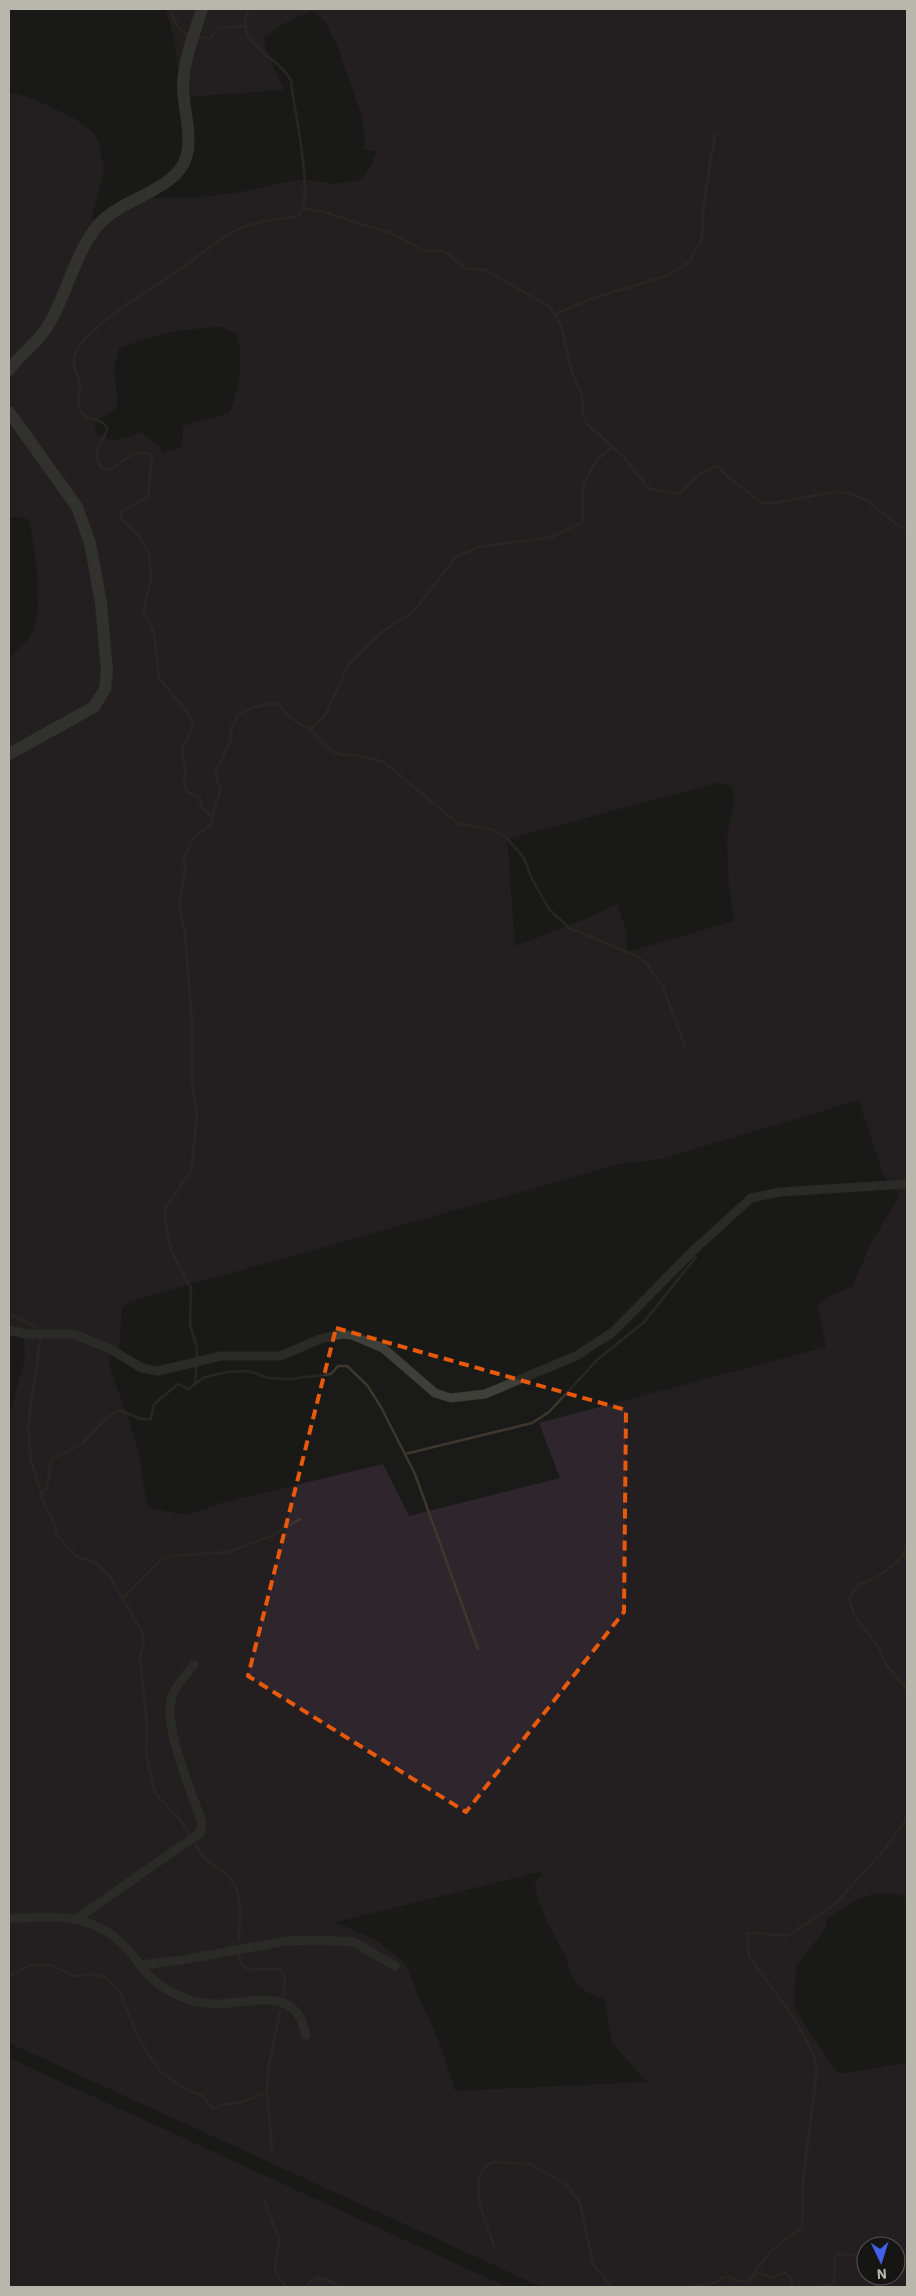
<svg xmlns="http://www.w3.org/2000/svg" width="916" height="2296" font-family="'IBM Plex Sans',sans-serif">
<rect width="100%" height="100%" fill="#1a1a18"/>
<!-- green -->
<path fill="#2f262d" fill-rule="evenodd" d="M166 9H907V1897C874 1886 852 1900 826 1920L825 1929 796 1966 794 2001 795 2007 806 2027 839 2074 907 2063V2287H542L9 2043V1415L25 1361 24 1335 9 1337V660C15 652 27 642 32 633 46 604 34 553 30 522L24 517H9V93L25 96 55 109 74 118 93 133 98 140 104 170 92 216 94 223 149 198 200 197 241 192 295 180H312L334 184 361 180 370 168 377 151 364 150 365 137 362 116 337 45 324 20 312 11 309 12 281 25 264 38 265 47 284 90 181 97 175 43ZM222 327 237 334C244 359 240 390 229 413L183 426 182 447 162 453 160 447 142 432C124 439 111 445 94 433L97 420 117 408C118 384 110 372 119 349 151 334 187 328 222 327ZM720 782 731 787 735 796 727 841 729 887 734 921 627 952 626 931 617 904 588 918 515 946 507 839ZM859 1100 883 1174 900 1195 871 1243 853 1286 829 1296 818 1306 826 1347 539 1423 560 1478 409 1516 383 1464 217 1504 188 1515 162 1511 149 1507C142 1487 142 1467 137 1447 129 1418 117 1390 108 1362L111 1350 119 1347 122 1309 127 1302 620 1164 660 1159ZM538 1872 543 1874C541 1876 538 1877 537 1879 529 1892 557 1939 563 1952 568 1960 568 1970 573 1977 579 1988 589 1994 600 1998L604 1996 612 2043 647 2082 455 2091 437 2037 416 1991 406 1964 379 1942 336 1922ZM866 2246H896V2276H866Z
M9 2058 507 2287H9Z"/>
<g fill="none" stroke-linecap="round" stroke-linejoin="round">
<!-- stream -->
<path stroke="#3d372e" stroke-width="2.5" d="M170 9C174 20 177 30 188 35
M196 37 209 39 218 28 246 26
M303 209 321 211 393 234 424 251H444L467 269 486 270 550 307 561 325 572 373 582 395 583 416 587 424 623 456 649 489 679 494 701 473 718 466 728 477 762 503H775L833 492 849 493 867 500 901 528H907
M556 314 591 299 669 275 690 261 702 239 704 201 715 134
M310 730 325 716 348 665 383 631 413 612 456 557 479 547 552 537 583 522V484L597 460 613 446
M211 816 201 807 200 797 187 792 184 784 186 768 182 757 183 746 192 730 193 723 187 712 159 678 154 633 143 611 151 579 149 555 139 536 120 517 122 511 148 497 152 456C139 445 122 462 110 470L101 467C89 450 106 442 107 428 102 418 93 422 85 416 74 408 80 395 80 384 79 375 72 369 74 359 78 329 162 283 186 265 206 250 225 233 250 225 265 220 282 219 298 216 316 201 293 105 291 81 280 56 231 44 249 9
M9 1314 35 1326 40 1331
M41 1336 28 1426 31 1460 43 1500 55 1526 56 1534 76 1556 98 1564 110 1577 142 1632 144 1643 140 1658 147 1725 146 1753 155 1793 181 1821 188 1833
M197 1359V1348L190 1325 191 1288 171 1250 164 1216 166 1207 191 1171 197 1115 192 1081V1024L185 934 179 902 185 872 184 858 194 838 212 823 214 808 221 789 215 775 216 771 230 742 232 727 238 715 252 708 273 703 279 704 289 717 310 730 331 751 343 755H354L382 761 459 824 491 829 506 837 524 858 532 879 549 909 569 928 637 956 647 964 663 987 685 1046
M195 1384 197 1364
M405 1454 532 1423 549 1412 598 1359 644 1322 696 1257
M42 1493 47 1487 51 1460 82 1444 105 1419 119 1410 141 1419H151L154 1404 178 1384 188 1389 205 1377 228 1372 248 1371 269 1378 290 1379 331 1374 338 1366H347L367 1385 381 1407 415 1474 478 1649
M907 1549C894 1568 879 1577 858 1585L849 1598 854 1615 879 1648 887 1666 907 1689
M124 1597 160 1561 170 1556 228 1552 269 1537 300 1519
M196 1845C207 1865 211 1862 226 1874 245 1888 239 1920 239 1940
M238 1953 241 1964 247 1969 256 1970 273 1968 281 1970C287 1978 285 1986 283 1996
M9 1976 31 1965H52L74 1976 93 1974 106 1978 120 1993 141 2043 160 2071 183 2088 203 2096 213 2109 221 2105 240 2103 267 2092
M272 2149 267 2092 268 2070 280 2012
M264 2200 279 2239 275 2271 286 2287
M494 2245C486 2225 463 2173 494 2162L530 2164 566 2184 580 2203 593 2264 612 2287
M874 2276 877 2287
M750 2280C762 2257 780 2241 802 2228L803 2180 817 2071 814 2055 794 2018 749 1956 747 1934 756 1933 788 1936 835 1904 885 1849 907 1818
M306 2287C318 2272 325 2278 340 2287
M689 2287 714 2283 721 2278 728 2277 745 2283 759 2273 774 2278 779 2274 786 2273 792 2279 791 2287
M818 2287 831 2285 834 2281 835 2258 838 2254 854 2255 866 2264"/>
<!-- street -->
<path stroke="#3f3f39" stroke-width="9" d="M9 1330 25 1334H74L108 1348 142 1368 158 1371 221 1356H280L320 1339 342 1334 352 1335 383 1348 435 1393 451 1398 485 1394 576 1356 613 1332 694 1250 751 1198 780 1192 907 1184
M9 1919C65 1914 105 1914 140 1965L182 1960 286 1941 316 1940 354 1942 395 1966
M76 1919 200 1833 202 1823C192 1792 162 1726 172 1696 176 1685 186 1675 194 1665
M140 1965C155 1987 186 2003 213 2004 236 2005 272 1992 292 2008 301 2014 303 2026 306 2035"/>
<!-- secondary -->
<path stroke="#4f4e47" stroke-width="12" d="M9 370C21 353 39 342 49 324 68 292 75 251 100 223 123 198 176 190 186 158 193 135 183 109 183 86 184 58 194 35 202 9
M9 412 77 507 90 543 101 603 107 671 105 689 94 707 9 754"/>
</g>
<!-- marked area -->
<path d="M0 0H916V2296H0ZM336 1328 626 1410 624 1612 466 1812 248 1676Z" fill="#1a1a18" fill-opacity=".55" fill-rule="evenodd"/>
<path fill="none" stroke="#e8590c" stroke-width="4" stroke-dasharray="10 6" stroke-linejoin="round" d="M336 1328 626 1410 624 1612 466 1812 248 1676Z"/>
<!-- border -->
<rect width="916" height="2296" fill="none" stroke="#b9b7ab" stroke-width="20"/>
<!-- north arrow -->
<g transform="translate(881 2261) rotate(176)"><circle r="24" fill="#151513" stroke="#575650"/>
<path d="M0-4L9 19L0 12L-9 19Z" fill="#415fe8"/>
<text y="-8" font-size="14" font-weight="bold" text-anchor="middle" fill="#b9b7ab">N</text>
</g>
</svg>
